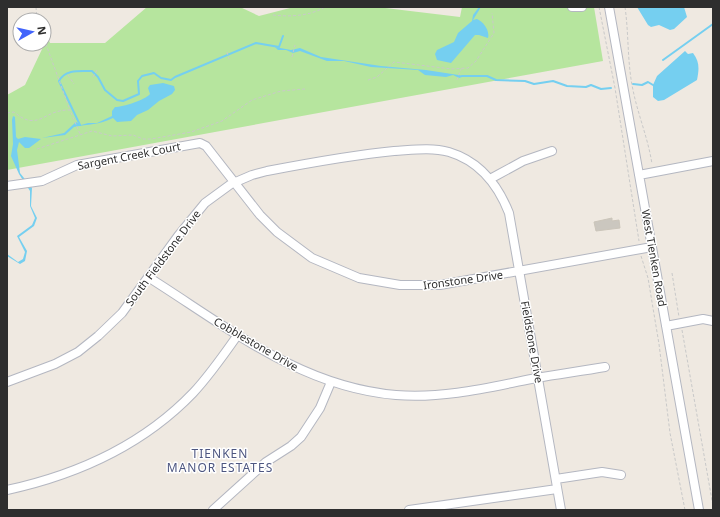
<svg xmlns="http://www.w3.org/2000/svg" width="720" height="517" font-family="'Noto Sans',sans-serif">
<rect width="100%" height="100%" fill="#efe9e1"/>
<!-- green -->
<path fill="#b6e59e" d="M147 7H240L259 16 294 7H377L460 17 462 7H594L603 61 7 170V95L25 85 44 45V27L50 43H105Z"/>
<!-- water -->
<path fill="#75cff0" d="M479 7H481L473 20 477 19C484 22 490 31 488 38L479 35H475L451 63 437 60 435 54 437 50 454 42 458 33 472 21 473 15Z
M637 7H684L687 17 674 29 670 30 659 25 651 27 648 25Z
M275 47 291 50 300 48 321 57 381 66 426 70 465 76 459 78 453 75 446 77 425 75 418 70 371 67 344 61H327L300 51 293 53 286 50H278Z
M685 51 688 54 693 53C700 62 699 70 697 80L664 100 658 101 653 97V85L657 76Z
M163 83 174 86 175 90 172 94 159 101 148 110 137 115 131 121 117 122 113 118C99 125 88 124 74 127L65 135 42 138 64 133 76 122 81 125 88 123H97L112 116V111L115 107C123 107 145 100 150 94L148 88 150 85Z
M13 116 15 117 16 137 18 139 25 137 41 139 29 148H25L19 142 17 150 20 173 32 188 31 206 37 218 34 226 19 237 27 251 25 261 20 264 7 256V254L18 262 23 259 25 252 17 236 32 225 35 218 30 206V191L19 174 11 156 13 144 12 120Z"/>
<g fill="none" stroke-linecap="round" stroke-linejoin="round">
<!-- stream -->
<path stroke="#75cff0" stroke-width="2" d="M663 60 713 24
M462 76H487L496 80 525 81 534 84 553 81 567 86 586 87 591 85 601 89 611 88
M633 84 642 85 648 82 653 85
M80 125 59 81C65 69 80 71 92 71L98 77 105 90 117 100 123 101 139 94 138 81 142 76 154 73 161 78 171 80 175 77 256 43 279 47 283 36"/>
</g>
<!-- building -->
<path fill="#cbc7bf" stroke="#cbc5ba" d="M612 218V221L619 220 620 228 596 231 594 222Z"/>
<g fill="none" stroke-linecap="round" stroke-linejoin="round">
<defs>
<path id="minor" d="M572 7H582
M609 7 699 510
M639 175 713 161
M490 179 523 161 552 151
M7 186 42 181 77 165 200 143 206 146 260 215 277 232 312 258 359 278 400 285H440L652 247
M148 277C226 326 300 387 396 395 443 399 491 387 536 378 559 374 582 371 605 367
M666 326 703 319 713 321
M7 382 55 364 78 352 98 336 122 313 178 236 205 203 231 184 252 175 267 171C309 163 351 155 394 151 412 150 431 147 449 152 479 161 498 185 509 213L561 510
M556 479 602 472 621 475
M7 490C76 475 143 445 193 393 209 376 223 356 237 336
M213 510 266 462 291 446 301 437 320 408 331 382
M409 510 557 489"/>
</defs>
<!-- minor casing -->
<use href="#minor" stroke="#b4b7c1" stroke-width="10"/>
<!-- path -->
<path stroke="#c9c9c9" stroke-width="1" stroke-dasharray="3 2" stroke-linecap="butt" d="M36 7 37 20
M337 7H341
M599 7 615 88 639 241
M625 7C629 35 627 62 633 90 638 115 648 138 652 164
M273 15C290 17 310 16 325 7
M44 39 70 110
M227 52 229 59
M292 57 295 45
M68 75 74 84
M93 77 97 70
M368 80 377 77 394 62 452 69 468 68 476 61 494 33 492 13
M457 80 461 69
M7 113 14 112C39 133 43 109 70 110L80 134
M37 149 92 131 112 136 133 135 143 139H151L191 132 222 121 252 100 281 91 305 89
M641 256 648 278 659 344 670 433 685 510
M672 273 679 317
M682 330 713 506"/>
<!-- minor -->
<use href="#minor" stroke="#fff" stroke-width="8"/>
</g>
<g text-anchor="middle" stroke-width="3" stroke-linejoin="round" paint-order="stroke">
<!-- street labels -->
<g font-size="11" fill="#2e2e2e" stroke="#fff">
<text transform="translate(129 156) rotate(-11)" y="4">Sargent Creek Court</text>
<text transform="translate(163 258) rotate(-53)" y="4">South Fieldstone Drive</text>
<text transform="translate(654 258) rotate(80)" y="4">West Tienken Road</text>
<text transform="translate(463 280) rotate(-8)" y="4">Ironstone Drive</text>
<text transform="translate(532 342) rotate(80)" y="4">Fieldstone Drive</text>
<text transform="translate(256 344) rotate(30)" y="4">Cobblestone Drive</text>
</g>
<!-- neighbourhood labels -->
<g font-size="12" letter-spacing="1" fill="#4d5680" stroke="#fff">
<text x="220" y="458">TIENKEN<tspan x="220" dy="14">MANOR ESTATES</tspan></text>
</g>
</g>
<!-- border -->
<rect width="720" height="517" fill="none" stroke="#2e2e2e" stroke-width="16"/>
<!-- north arrow -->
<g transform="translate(32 32) rotate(82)"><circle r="19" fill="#ffffff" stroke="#ababab"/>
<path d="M0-3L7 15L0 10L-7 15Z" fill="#4264fb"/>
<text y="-6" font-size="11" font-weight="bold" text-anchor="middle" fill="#2e2e2e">N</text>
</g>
</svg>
